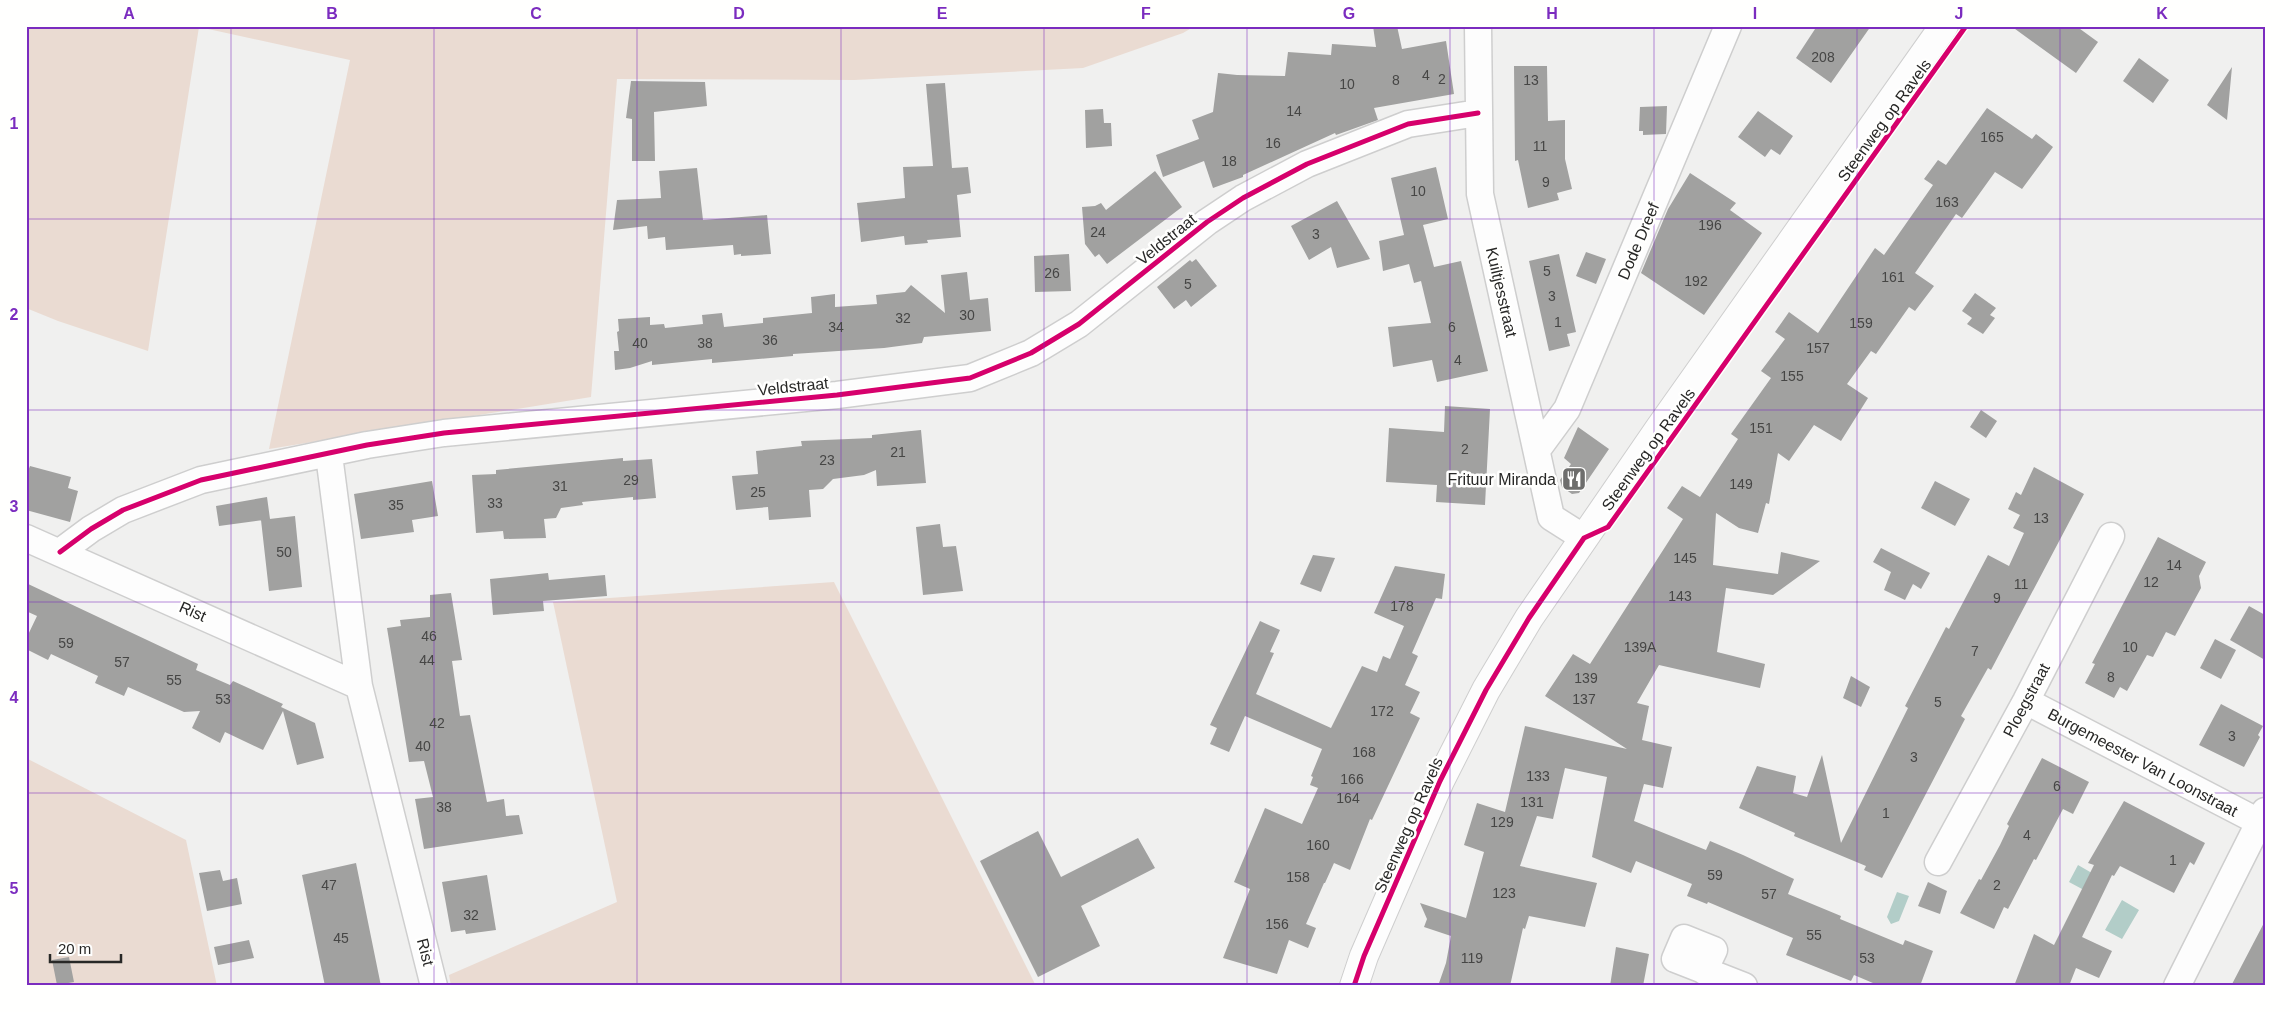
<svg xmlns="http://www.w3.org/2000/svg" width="2291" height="1012" font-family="Arial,sans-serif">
<rect width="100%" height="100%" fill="#f0f0ef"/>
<!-- green -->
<path fill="#eadbd2" d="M26 26H1195L1183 33 1083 68 854 80 617 79 591 397 269 449 350 60 199 27 148 351 58 321 26 308Z
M834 582 1036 986H451L449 975 617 902 553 602Z
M26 758 186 840 217 986H26Z"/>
<!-- water -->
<path fill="#b2cdc8" d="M2078 865 2104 880 2095 896 2069 882Z
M1897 892 1909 896 1899 921 1891 924 1887 917Z
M2122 900 2139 910 2122 939 2105 930Z"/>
<!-- building -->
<path fill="#a1a1a0" d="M1373 26H1397L1402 49 1446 41 1454 94 1374 108 1378 120 1336 135 1335 133 1243 175V177L1213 188 1204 161 1163 177 1156 155 1199 139 1192 120 1213 112 1218 73 1237 75 1285 76 1288 52 1331 55 1332 44 1376 47Z
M1817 26H1871L1831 83 1796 58Z
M2011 26H2076L2098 42 2076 73Z
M2139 58 2169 80 2153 103 2123 81Z
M1514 66H1547L1548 121 1565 120V159L1572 189 1557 193 1559 200 1528 208 1518 160 1515 161Z
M2232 67 2227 120 2207 105Z
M631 81 705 82 707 106 654 112 655 161H632V119L626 118Z
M945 83 952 168 968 167 971 193 957 195 961 237 927 240 928 243 905 245 904 236 861 242 857 203 905 198 903 167 933 166 926 84Z
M1667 106 1666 134 1643 135V131H1639L1640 107Z
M1987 108 2032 139 2036 134 2053 147 2022 189 1995 172 1962 218 1956 214 1915 273 1934 286 1915 311 1909 307 1876 354 1871 351 1847 384 1868 398 1841 441 1814 425 1789 461 1778 453 1769 504 1766 503 1758 533 1739 528 1716 513 1713 565 1778 574 1781 552 1820 561 1773 595 1726 588 1717 652 1765 664 1760 688 1659 665 1637 703 1649 706 1642 740 1672 747 1663 788 1644 784 1634 821 1706 850 1710 841 1743 855 1794 879 1788 894 1841 916 1840 919 1903 945 1905 940 1933 951 1920 986H1880L1854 975 1851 981 1786 955 1793 938 1708 902 1707 904 1687 896 1692 884 1636 861 1631 873 1592 857 1607 777 1565 768 1553 819 1537 816 1520 866 1597 883 1585 927 1529 916 1525 929 1523 928 1510 986H1438L1446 963 1451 936 1424 927 1427 919 1420 903 1466 918 1484 852 1464 845 1477 803 1505 812 1525 726 1627 749 1545 696 1573 654 1590 664 1683 519 1667 508 1682 486 1700 497 1738 439 1731 434 1771 378 1761 371 1785 339 1775 332 1789 312 1818 333 1875 248 1884 255 1933 185 1924 179 1938 160 1946 165Z
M1103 109 1104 123H1111L1112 146 1086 148 1085 110Z
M1758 111 1793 136 1780 155 1771 149 1765 157 1738 137Z
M1436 167 1448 219 1423 225 1434 267 1461 261 1488 371 1437 382 1432 360 1393 367 1388 327 1431 323 1421 281 1414 283 1409 264 1383 271 1379 241 1404 235 1391 178Z
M697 168 703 220 767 215 771 254 741 256V254L734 255 733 245 666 250 665 237 648 239 647 226 613 230 617 200 661 198 659 171Z
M1155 171 1182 207 1107 264 1099 254 1095 257 1085 244 1082 207 1095 206 1101 203 1106 210Z
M1690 173 1736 203 1730 210 1762 233 1704 315 1641 273 1668 209Z
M1337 201 1370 259 1337 268 1331 247 1309 260 1291 226Z
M1586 252 1606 259 1596 284 1576 276Z
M1069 254 1071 291 1035 292 1034 256Z
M1559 254 1576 332 1567 334 1570 346 1549 351 1529 261Z
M1196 259 1217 286 1191 307 1186 300 1174 309 1157 287 1190 260 1192 262Z
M967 272 970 300 988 298 991 331 924 337 922 343 884 348 793 354V356L712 363V359L652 365V361L630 368 615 370 614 351H619L617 332 619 331 618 319 650 317V325L664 324 665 328 703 324 702 315 722 313 724 327 763 323V318L812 313 811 297 835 294V307L877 304 876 295 905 292 911 285 945 313 941 275Z
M1975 293 1996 308 1990 315 1995 318 1983 334 1967 324 1972 318 1962 311Z
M1445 406 1490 409 1485 505 1436 502 1437 485 1386 482 1389 428 1444 432Z
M1981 410 1997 421 1986 438 1970 427Z
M1578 427 1609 449 1579 493 1572 494 1562 487 1560 480 1571 464 1564 458Z
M921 430 926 483 877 486 876 470 864 475 833 479 823 489 809 490 811 517 769 520 768 507 736 510 732 476 758 474 756 451 802 446 801 441 872 438V435Z
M623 458V461L652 459 656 498 633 500V497L582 502 583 505 561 508 556 518 544 519 546 538 504 539 503 531 476 533 472 475 496 474V470Z
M30 466 71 477 68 488 78 491 70 522 26 510V476Z
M2034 467 2084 494 1991 670 1988 668 1961 716 1965 719 1882 878 1864 870 1866 866 1794 836 1795 833 1739 808 1757 766 1796 776 1793 793 1807 797 1822 755 1841 843 1908 708 1905 706 1946 627 1949 629 1988 555 2009 566 2024 533 2013 528 2020 515 2008 509 2016 492 2021 495Z
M432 481 438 516 412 520 414 532 361 539 354 494Z
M1935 481 1970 499 1955 526 1921 508Z
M267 497 270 519 219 526 216 506Z
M295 516 302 587 269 591 261 520Z
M940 524 943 547 956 546 963 591 923 595 916 527Z
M2158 537 2206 562 2199 576 2201 588 2175 636 2166 632 2153 657 2147 655 2127 691 2120 687 2114 698 2085 683 2095 664 2092 663Z
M1881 548 1930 573 1921 589 1913 584 1905 600 1884 590 1891 572 1873 562Z
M1313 555 1335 558 1321 592 1300 584Z
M1395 566 1445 574 1442 599 1436 598 1412 653 1418 656 1405 685 1420 692 1410 713 1420 718 1372 820 1370 819 1350 870 1334 863 1325 883H1324L1306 924 1316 928 1308 948 1289 940 1277 974 1223 958 1250 889 1234 882 1265 808 1302 824 1318 788 1310 785 1313 777 1311 776 1322 749 1245 716 1229 752 1210 744 1217 728 1210 725 1260 621 1280 630 1270 652 1274 653 1256 694 1331 728 1362 666 1377 672 1383 656 1390 659 1404 626 1374 613Z
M548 573 549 580 605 575 607 596 543 601 544 611 493 615 490 579Z
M26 583 198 664 196 670 230 685 233 681 283 704 281 707 315 723 324 758 297 765 283 711 263 750 225 732 220 743 192 728 200 711 184 712 128 687 124 696 95 683 98 676 51 654 48 660 26 649V639L37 616 26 611Z
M451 593 462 660 452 661 460 716 470 715 487 802 504 799 506 816 519 815 523 834 424 849 415 799 433 797 424 761 409 762 387 628 401 626 400 620 430 617V595Z
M2249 606 2265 615V660L2230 640Z
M2215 639 2236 650 2221 679 2200 668Z
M1851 676 1870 687 1861 707 1843 698Z
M2221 704 2263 726 2258 735 2260 737 2244 767 2199 745Z
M2042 758 2089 782 2073 814 2063 809 2036 860 2034 859 2008 909 2004 907 1994 929 1960 913 1979 879 1981 880 2000 845 2009 826 2007 824Z
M2124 801 2205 843 2194 865 2190 862 2174 893 2120 866 2114 876 2112 875 2082 937 2112 951 2099 978 2076 968 2069 986H2014L2034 934 2054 945 2094 865 2088 863Z
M1038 831 1061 877 1138 838 1155 868 1081 906 1100 946 1038 977 980 861Z
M356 863 381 986H325L302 875Z
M220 870 223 881 237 878 242 904 207 911 199 873Z
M487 875 496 930 466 934 465 930 451 932 442 882Z
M1928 882 1947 891 1940 914 1918 906Z
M2265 921V986H2231Z
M249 940 254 958 218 965 214 947Z
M1616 947 1649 954 1643 986H1610Z
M69 957 74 982 57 985 52 960Z"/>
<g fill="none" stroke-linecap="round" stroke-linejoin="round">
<defs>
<path id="minor" d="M1478 26 1480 194 1551 517 1584 538
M1537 450 1567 409 1728 26
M329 455 359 686 434 986
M26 538 359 686
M60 552 91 529 123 510 201 480 367 445 444 433 837 395 970 378 1031 353 1079 324 1207 222 1243 198 1307 164 1408 124 1478 113
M2026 701 2259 822
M1938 862 2026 701 2111 536
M1704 971 1714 950 1684 938 1675 959 1744 986
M2177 986 2265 811"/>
<path id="primary" d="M1354 986 1364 956 1440 781 1486 690 1529 618 1659 429 1944 26"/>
</defs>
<!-- minor casing -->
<use href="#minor" stroke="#cecece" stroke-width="29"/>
<!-- primary casing -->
<use href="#primary" stroke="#cecece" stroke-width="30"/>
<!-- minor -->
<use href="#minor" stroke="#fdfdfd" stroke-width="26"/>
<!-- primary -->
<use href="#primary" stroke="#fdfdfd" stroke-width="28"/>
<defs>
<path id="cycleway" d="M60 552 91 529 123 510 201 480 367 445 444 433 837 395 970 378 1031 353 1079 324 1207 222 1243 198 1307 164 1408 124 1478 113
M1354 986 1364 956 1440 781 1486 690 1529 618 1584 538 1608 527 1966 26"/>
</defs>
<!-- cycleway casing -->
<use href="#cycleway" stroke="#fffffe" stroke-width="8"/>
<!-- cycleway -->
<use href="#cycleway" stroke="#d6006c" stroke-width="5"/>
</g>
<!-- grid -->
<path fill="none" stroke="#7b2cbf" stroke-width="1" stroke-opacity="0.55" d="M231 26V986M434 26V986M637 26V986M841 26V986M1044 26V986M1247 26V986M1450 26V986M1654 26V986M1857 26V986M2060 26V986M26 219H2265M26 410H2265M26 602H2265M26 793H2265"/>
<!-- icons -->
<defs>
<symbol id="restaurant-square" viewBox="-11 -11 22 22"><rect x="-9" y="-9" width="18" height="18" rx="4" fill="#6e6e6d" stroke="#fffffe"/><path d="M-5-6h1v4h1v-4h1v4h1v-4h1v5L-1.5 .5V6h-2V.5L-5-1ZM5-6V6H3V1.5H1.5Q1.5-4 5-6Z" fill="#fff"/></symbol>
</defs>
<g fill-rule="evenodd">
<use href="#restaurant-square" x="1560" y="465" width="28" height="28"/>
</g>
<g text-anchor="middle" stroke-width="5" stroke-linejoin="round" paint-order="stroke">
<!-- number labels -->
<g font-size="14" fill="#464645">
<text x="1823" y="62">208</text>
<text x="1426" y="80">4</text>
<text x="1442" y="84">2</text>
<text x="1396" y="85">8</text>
<text x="1531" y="85">13</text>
<text x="1347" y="89">10</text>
<text x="1294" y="116">14</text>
<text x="1992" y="142">165</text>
<text x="1273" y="148">16</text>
<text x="1540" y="151">11</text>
<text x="1229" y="166">18</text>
<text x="1546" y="187">9</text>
<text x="1418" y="196">10</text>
<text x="1947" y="207">163</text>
<text x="1710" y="230">196</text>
<text x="1098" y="237">24</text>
<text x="1316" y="239">3</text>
<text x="1547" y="276">5</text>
<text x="1052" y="278">26</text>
<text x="1893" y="282">161</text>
<text x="1696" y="286">192</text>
<text x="1188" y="289">5</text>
<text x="1552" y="301">3</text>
<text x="967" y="320">30</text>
<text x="903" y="323">32</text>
<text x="1558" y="327">1</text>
<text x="1861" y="328">159</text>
<text x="836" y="332">34</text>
<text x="1452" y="332">6</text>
<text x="770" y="345">36</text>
<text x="640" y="348">40</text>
<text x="705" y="348">38</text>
<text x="1818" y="353">157</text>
<text x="1458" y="365">4</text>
<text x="1792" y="381">155</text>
<text x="1761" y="433">151</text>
<text x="1465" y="454">2</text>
<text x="898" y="457">21</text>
<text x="827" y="465">23</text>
<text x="631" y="485">29</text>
<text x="1741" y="489">149</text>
<text x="560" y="491">31</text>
<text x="758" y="497">25</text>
<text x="495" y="508">33</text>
<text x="396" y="510">35</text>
<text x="2041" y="523">13</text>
<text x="284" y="557">50</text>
<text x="1685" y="563">145</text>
<text x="2174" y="570">14</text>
<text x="2151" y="587">12</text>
<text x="2021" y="589">11</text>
<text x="1680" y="601">143</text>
<text x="1997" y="603">9</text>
<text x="1402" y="611">178</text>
<text x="429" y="641">46</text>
<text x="66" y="648">59</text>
<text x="1640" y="652">139A</text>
<text x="2130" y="652">10</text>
<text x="1975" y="656">7</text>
<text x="427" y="665">44</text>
<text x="122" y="667">57</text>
<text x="2111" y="682">8</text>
<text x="1586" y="683">139</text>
<text x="174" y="685">55</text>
<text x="223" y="704">53</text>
<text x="1584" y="704">137</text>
<text x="1938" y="707">5</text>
<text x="1382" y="716">172</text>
<text x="437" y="728">42</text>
<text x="2232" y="741">3</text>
<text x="423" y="751">40</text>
<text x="1364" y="757">168</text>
<text x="1914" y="762">3</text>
<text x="1538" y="781">133</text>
<text x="1352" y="784">166</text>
<text x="2057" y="791">6</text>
<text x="1348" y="803">164</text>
<text x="1532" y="807">131</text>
<text x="444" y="812">38</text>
<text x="1886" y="818">1</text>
<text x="1502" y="827">129</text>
<text x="2027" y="840">4</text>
<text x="1318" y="850">160</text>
<text x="2173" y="865">1</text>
<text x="1715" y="880">59</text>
<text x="1298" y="882">158</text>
<text x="329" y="890">47</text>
<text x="1997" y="890">2</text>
<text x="1504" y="898">123</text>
<text x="1769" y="899">57</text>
<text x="471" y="920">32</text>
<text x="1277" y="929">156</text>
<text x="1814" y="940">55</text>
<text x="341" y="943">45</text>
<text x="1472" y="963">119</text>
<text x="1867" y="963">53</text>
</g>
<!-- street labels -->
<g font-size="16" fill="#282827" stroke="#fffffe">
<text transform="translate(1884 120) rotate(-54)" y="6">Steenweg op Ravels</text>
<text transform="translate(1166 239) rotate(-39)" y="6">Veldstraat</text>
<text transform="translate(1638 241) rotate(-67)" y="6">Dode Dreef</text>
<text transform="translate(1502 292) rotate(77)" y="6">Kuiltjesstraat</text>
<text transform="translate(793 386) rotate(-6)" y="6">Veldstraat</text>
<text transform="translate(1648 449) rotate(-54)" y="6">Steenweg op Ravels</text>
<text transform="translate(193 611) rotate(24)" y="6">Rist</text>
<text transform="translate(2026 700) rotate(-62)" y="6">Ploegstraat</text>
<text transform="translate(2143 762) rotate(28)" y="6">Burgemeester Van Loonstraat</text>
<text transform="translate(1408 825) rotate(-66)" y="6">Steenweg op Ravels</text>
<text transform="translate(426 952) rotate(76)" y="6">Rist</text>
</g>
<!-- poi labels -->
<g font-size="16" fill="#282827" stroke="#fffffe" text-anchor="end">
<text x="1556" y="485">Frituur Miranda</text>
</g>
</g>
<!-- border -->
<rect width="2291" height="1012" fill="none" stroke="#fffffe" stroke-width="55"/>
<!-- scale -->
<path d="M50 954v8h71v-8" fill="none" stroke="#282827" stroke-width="2.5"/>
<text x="58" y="954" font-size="15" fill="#282827" stroke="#fffffe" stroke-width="4" paint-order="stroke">20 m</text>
<rect x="28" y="28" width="2236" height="956" fill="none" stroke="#7b2cbf" stroke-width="2"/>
<g font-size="16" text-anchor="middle" font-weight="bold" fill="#7b2cbf">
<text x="129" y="19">A</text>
<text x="332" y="19">B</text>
<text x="536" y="19">C</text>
<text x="739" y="19">D</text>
<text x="942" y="19">E</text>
<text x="1146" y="19">F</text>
<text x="1349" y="19">G</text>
<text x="1552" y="19">H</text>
<text x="1755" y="19">I</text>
<text x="1959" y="19">J</text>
<text x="2162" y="19">K</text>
<text x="14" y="129">1</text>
<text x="14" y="320">2</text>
<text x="14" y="512">3</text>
<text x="14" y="703">4</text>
<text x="14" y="894">5</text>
</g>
</svg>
